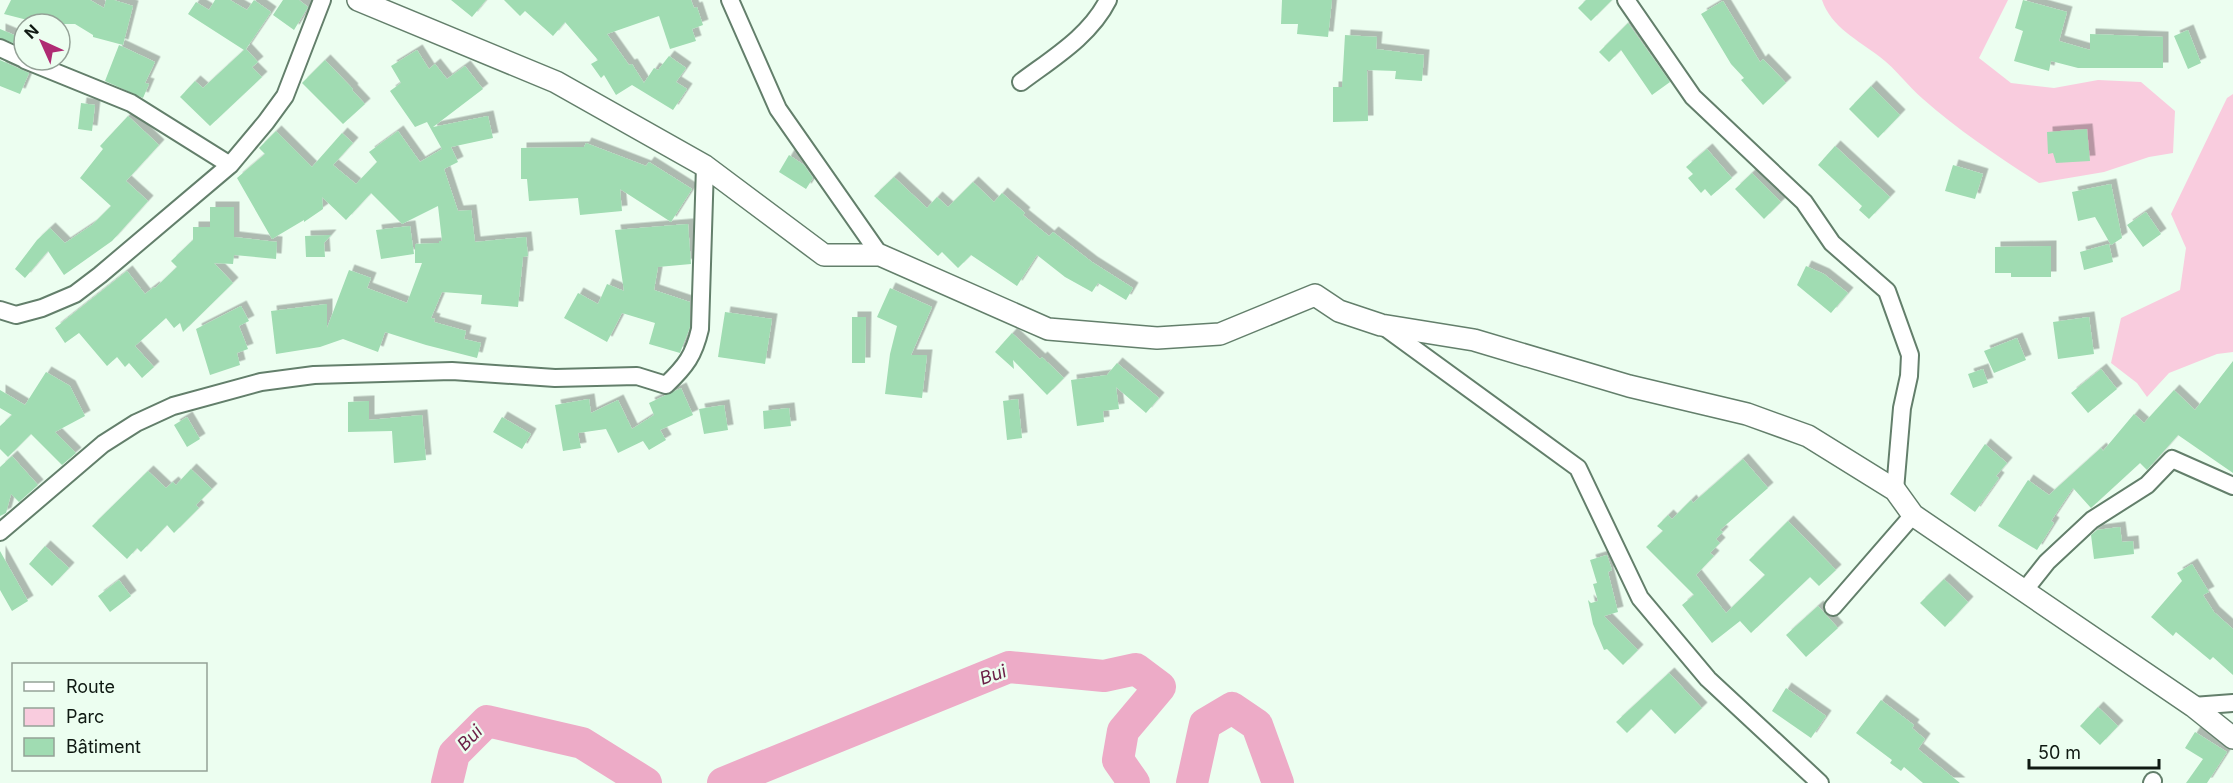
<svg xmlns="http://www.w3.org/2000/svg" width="2233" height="783" font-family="Inter,sans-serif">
<defs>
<filter id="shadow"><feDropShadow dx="5.5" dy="-5.5" stdDeviation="0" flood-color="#0004"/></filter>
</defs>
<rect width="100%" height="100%" fill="#ecfef0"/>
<!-- green -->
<path fill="#f9ccde" d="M1822 0H2008L1979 58 2011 83 2054 88 2098 80 2141 82 2175 111 2173 153 2149 157 2104 172 2039 183C1999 157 1959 131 1923 99 1908 86 1896 69 1880 57 1858 40 1831 27 1822 0Z
M2233 94V352L2217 354 2169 373 2147 397 2137 383 2111 363 2121 318 2180 290 2186 248 2171 214 2227 98Z"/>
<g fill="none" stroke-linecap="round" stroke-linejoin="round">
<!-- river -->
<path stroke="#edabc7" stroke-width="32" d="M447 783 454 754 487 721 582 743 646 783
M723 783 1009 667 1104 676 1136 669 1160 687 1123 731 1118 760 1134 783
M1192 783 1205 724 1232 708 1257 725 1278 783"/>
</g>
<!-- building -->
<path fill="#a0dcb2" filter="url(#shadow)" d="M11 0H90L104 8 106 0H114L133 6 123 45 93 37V35L75 24H43L4 14Z
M215 0H230L247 10 254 0 271 12 246 49 258 62 252 67 262 77 210 126 180 97 195 81 203 88 244 50 188 14 196 2 209 10Z
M283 0H299L308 7 294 30 273 15Z
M451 0H486L472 17Z
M504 0H691L694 8 697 7 703 25 692 29 696 41 670 49 659 16 607 34 629 65 632 64 644 83 654 68 658 70 669 56 686 68 676 82 687 89 673 110 632 85 616 95 604 75 601 78 591 64 598 60 565 22 553 36 525 11 520 16Z
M1282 0H1332L1328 37 1297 34 1298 24H1281Z
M1586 0H1612L1591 21 1578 8Z
M2023 0 2067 12 2059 41 2090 50V34L2163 37V68H2078L2051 61 2049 71 2014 61 2023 31 2015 28Z
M1723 1 1760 62 1763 59 1786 83 1763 105 1741 80 1744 78 1731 64 1701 14Z
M1628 23 1670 82 1652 95 1621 50 1609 62 1599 52Z
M0 29 24 39V47L0 38Z
M2188 30 2201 63 2188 69 2174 36Z
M1345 35 1377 37 1376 49 1424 55 1422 81 1395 79 1396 71 1367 70 1368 121 1333 122V87H1342Z
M119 45 155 62 145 83 149 84 143 98 105 81Z
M417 50 429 69 435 64 447 79 465 66 483 89 433 127 488 116 493 138 451 147 458 162 444 169 458 211 471 210 475 242 526 237 528 256 523 257 518 307 481 304 482 295 442 292 431 318 435 319 434 322 466 331 464 339 481 343 477 358 426 345 385 332 378 352 343 339 320 347 276 354 271 311 327 304V328L349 270 371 278 367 288 407 303 422 263H415V244L439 243V241H442L438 206 402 224 371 193 346 220 322 197 323 209 304 222V220L272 239 237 178 265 154 259 148 276 131 312 167 342 133 353 143 333 165 356 184 377 162 369 152 398 131 420 162 442 149 427 122 415 127 390 91 401 83 391 66Z
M0 60 29 73 20 94 0 86Z
M325 60 353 89 352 90 365 104 343 124 302 83Z
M1871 86 1900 115 1878 138 1849 109Z
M81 103 95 105 92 131 78 129Z
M128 116 159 145 126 181 148 201 112 241 64 275 48 251 25 278 15 269 37 240 50 228 65 243 92 225 111 206 80 178 103 149 100 146Z
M2087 129 2090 161 2056 163 2053 153 2048 154 2047 132Z
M586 143 646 166 649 162 692 189 671 222 620 189 622 211 580 215 578 198 529 201 527 179H521V148L584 147Z
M1835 146 1890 197 1869 219 1859 210 1862 206 1818 165Z
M1707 149 1732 178 1711 196 1705 189 1701 193 1688 178 1693 174 1686 167Z
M789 155 804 165 813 178 806 189 779 172Z
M1953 165 1983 174 1975 199 1945 191Z
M1752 173 1781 202 1764 219 1735 189Z
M894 177 927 208 937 197 948 207 973 182 994 202 1002 193 1025 213 1023 215 1049 236 1053 232 1092 262 1133 288 1126 300 1098 283 1092 292 1065 277 1037 255 1017 286 971 255 958 268 942 252 938 256 874 196Z
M2111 184 2122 238 2111 245 2095 217 2078 221 2072 192Z
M210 207H234V237L277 242 276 259 234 255 233 264 214 263 233 283 183 332 180 323 174 328 166 318 135 346 154 367 142 378 129 363 125 367 117 357 107 366 79 333 65 343 55 328 127 271 145 294 154 287 155 288 177 267 171 261 193 240V227H210Z
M2146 212 2161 234 2143 247 2127 225Z
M688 224 691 264 658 267 654 290 690 302V327L680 353 649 344 655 323 622 313 607 342 564 318 578 293 598 304 607 284 624 291 615 230Z
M410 226 414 254 381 259 376 230Z
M331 235 324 243 325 257H306L305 236Z
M2109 244 2113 262 2084 270 2080 252Z
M2051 246V277H2011V273H1995V247Z
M1806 266 1824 274 1848 293 1831 313 1797 285Z
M890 288 932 307 911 355H927L922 398 885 394 890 354 897 326 877 317Z
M241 306 249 321 239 326 248 349 237 353 240 365 210 375 196 329Z
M725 312 772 319 765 364 718 357Z
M852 317H866L865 363H852Z
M2089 317 2094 354 2058 359 2053 322Z
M1012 333 1040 359 1042 357 1064 378 1047 395 1013 360 1014 369 995 352Z
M2017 338 2026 360 1994 373 1984 351Z
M2233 361V473L2178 435 2147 470 2140 463 2091 508 2073 488 2051 521 2054 523 2037 550 1998 526 2028 480 2049 495 2101 448 2103 451 2134 414 2144 423 2174 390 2195 410Z
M1117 363 1159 398 1146 413 1116 387 1119 409 1103 411 1104 422 1077 426 1071 380 1107 375Z
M1983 369 1988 383 1973 388 1968 374Z
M2101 369 2117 389 2088 413 2071 393Z
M46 372 70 386 85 416 55 432 76 453 62 465 31 434 8 457 0 449V426L12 415 0 408V390L25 405Z
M681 388 693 415 660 430 666 440 649 450 643 441 618 453 606 429 578 433 581 448 563 451 555 405 589 399 591 413 618 400 632 429 654 415 649 403Z
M1018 399 1022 438 1007 440 1003 401Z
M369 401V420L422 415 426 460 394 463 392 431 348 432V402Z
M724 405 728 430 704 434 699 409Z
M789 408 791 426 764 429 763 411Z
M187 417 200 439 187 447 174 425Z
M502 417 531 434 522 449 493 432Z
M1985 444 2007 463 1996 476 1999 478 1975 512 1950 494Z
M12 456 38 485 19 502 11 494 6 513 0 516V467Z
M1743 459 1768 488 1720 530 1723 532 1716 539 1720 543 1710 553 1714 556 1696 575 1726 613 1765 575 1749 560 1788 521 1836 570 1819 586 1810 577 1751 633 1740 621 1712 643 1682 605 1694 595 1646 547 1663 531 1657 526 1668 515 1672 519 1691 500 1693 503Z
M191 469 212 489 196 505 199 508 174 533 167 525 141 552 137 548 127 559 92 526 148 471 166 488 173 482 176 485Z
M2120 527 2122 542 2133 541 2134 554 2094 559 2091 535 2097 530Z
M45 546 69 568 52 586 29 564Z
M0 551 28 601 12 611 0 590Z
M1607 555 1612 570 1608 572 1618 612 1604 616 1638 650 1623 665 1607 649 1604 650 1593 624 1588 600 1591 603 1598 601 1593 584 1597 583 1590 560Z
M2192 564 2209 592 2203 595 2214 612 2233 629V675L2213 657 2210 660 2176 632 2173 636 2151 617 2182 581 2177 573Z
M1944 579 1968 602 1945 627 1920 603Z
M119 580 131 596 110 612 98 596Z
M1818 606 1838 628 1806 657 1786 635Z
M1669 673 1702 708 1675 734 1651 709 1627 733 1616 722Z
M1786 688 1826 716 1811 738 1772 711Z
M1881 700 1914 725 1912 728 1925 739 1918 749 1960 783H1923L1904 767 1901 771 1890 763 1892 760 1856 733Z
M2098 707 2118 726 2100 745 2080 726Z
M2195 732 2227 752 2207 783H2186L2203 759 2185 748Z"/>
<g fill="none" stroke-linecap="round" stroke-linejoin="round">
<defs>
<path id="minor" d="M730 0 778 109 880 255
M1626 0 1693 97 1804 202 1832 243 1887 291 1910 355 1909 376 1902 408 1895 490
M0 48 24 59
M25 60 131 103 230 165
M1021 82C1053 58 1090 36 1108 0
M0 310 16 315 42 308 75 294 100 275 230 165 266 122 285 96 322 0
M1383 326 1578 468 1640 598 1708 679 1820 783
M0 532 103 444 136 423 173 406 261 382 314 375 452 371 555 378 637 376 666 385C686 366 694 355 700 329L705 166
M2024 591 2047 562 2092 520 2147 485 2172 459 2233 486
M1833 607 1913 515
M2193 706 2233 703
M2152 783 2153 781"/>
<path id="tertiary" d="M358 0 556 82 705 166 824 255H880L1048 329 1157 338 1220 334 1315 295 1339 311 1381 325 1474 340 1629 386 1747 414 1808 436 1895 490 1913 515 2193 706 2233 738"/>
</defs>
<!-- minor casing -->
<use href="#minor" stroke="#637f6b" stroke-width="20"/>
<!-- tertiary casing -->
<use href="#tertiary" stroke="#637f6b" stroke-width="24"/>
<!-- minor -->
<use href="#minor" stroke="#fff" stroke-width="16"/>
<!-- tertiary -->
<use href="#tertiary" stroke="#fff" stroke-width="21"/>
</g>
<g text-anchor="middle" stroke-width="5" stroke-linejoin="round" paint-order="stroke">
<!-- water labels -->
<g font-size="18" font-style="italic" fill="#6c2148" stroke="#ecfef0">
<text transform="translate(993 675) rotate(-19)" y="6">Bui</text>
<text transform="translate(470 738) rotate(-45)" y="6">Bui</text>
</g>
</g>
<!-- legend -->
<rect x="12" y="663" width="195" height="108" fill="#ecfef0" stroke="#94a297" stroke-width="1.5"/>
<rect x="24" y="682" width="30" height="9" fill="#ffffff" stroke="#94a297" stroke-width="1.5"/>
<text x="66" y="693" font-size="18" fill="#0f1912">Route</text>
<rect x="24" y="708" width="30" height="18" fill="#f9ccde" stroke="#94a297" stroke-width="1.5"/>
<text x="66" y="723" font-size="18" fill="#0f1912">Parc</text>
<rect x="24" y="738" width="30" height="18" fill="#a0dcb2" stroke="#94a297" stroke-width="1.5"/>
<text x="66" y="753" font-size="18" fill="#0f1912">Bâtiment</text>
<!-- north arrow -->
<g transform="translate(42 42) rotate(315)"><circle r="28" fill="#ecfef0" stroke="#94a297" stroke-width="1.5"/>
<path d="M0-4.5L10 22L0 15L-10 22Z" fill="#af2b73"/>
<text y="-9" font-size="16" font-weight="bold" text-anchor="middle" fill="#0f1912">N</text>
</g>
<!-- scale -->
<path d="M2029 759v9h130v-9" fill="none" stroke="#0f1912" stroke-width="3"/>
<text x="2038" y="759" font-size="18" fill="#0f1912" stroke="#ecfef0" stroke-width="4.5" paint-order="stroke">50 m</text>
</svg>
